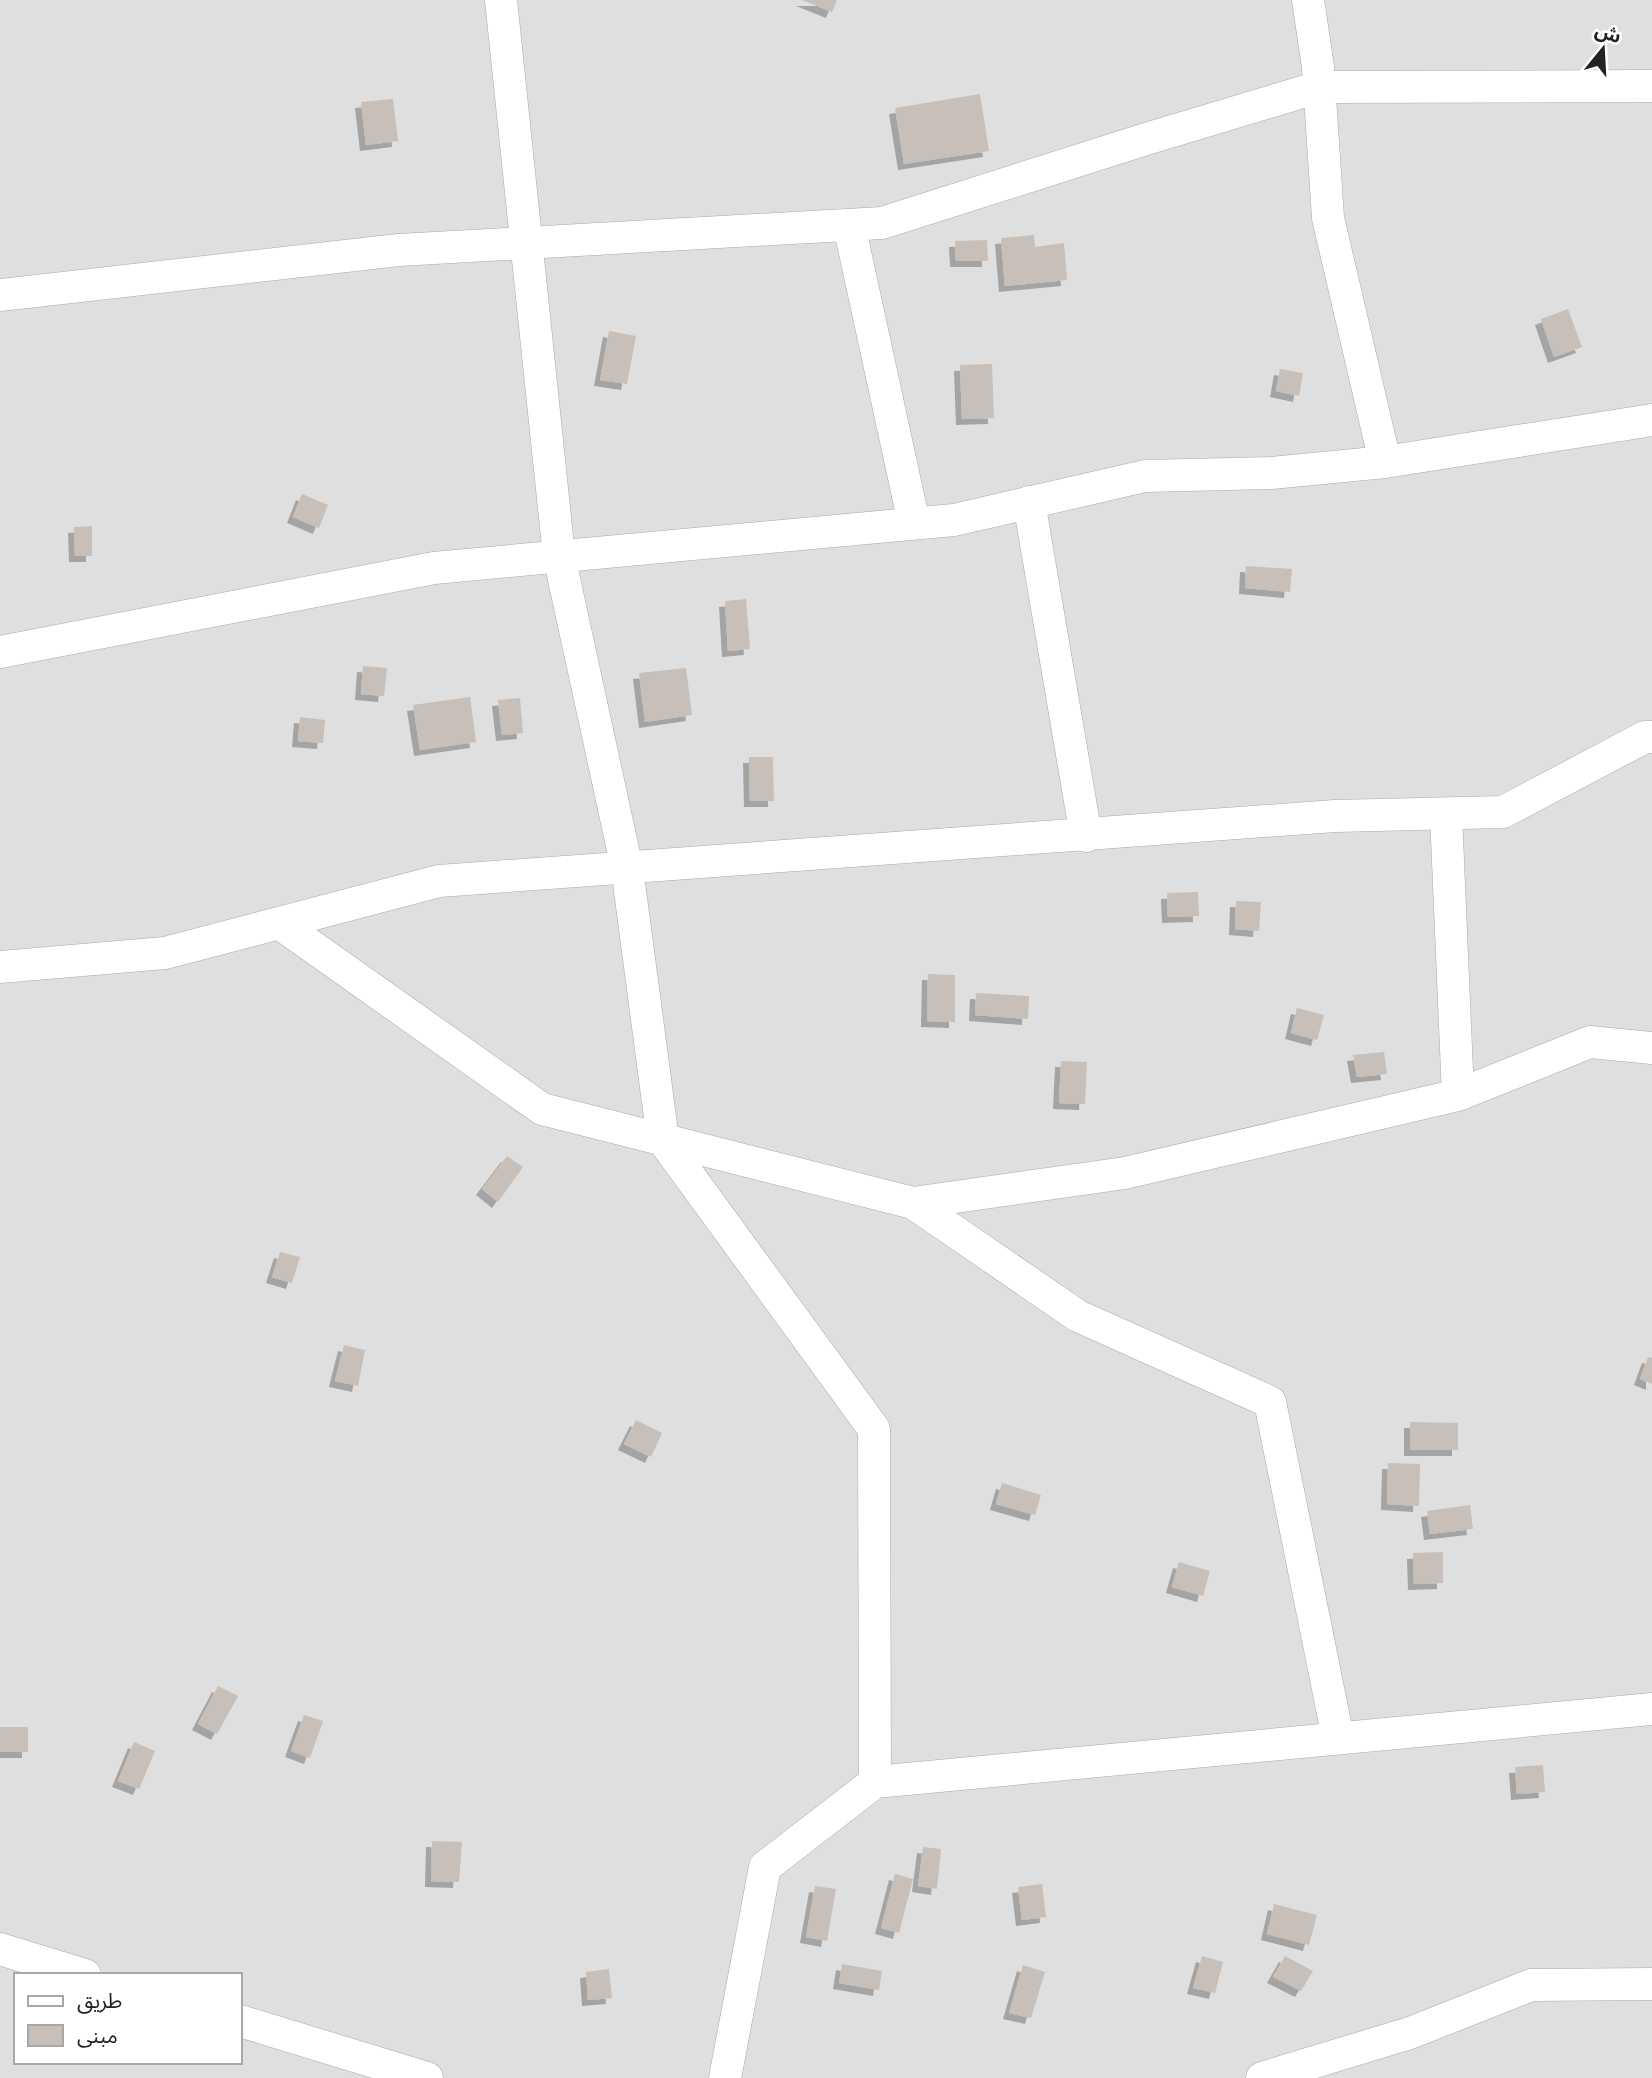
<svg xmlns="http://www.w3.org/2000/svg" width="1652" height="2078" font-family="'Titillium Web','Noto Sans Arabic',sans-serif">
<defs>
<filter id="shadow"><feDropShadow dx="-6" dy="6" stdDeviation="0" flood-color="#0004"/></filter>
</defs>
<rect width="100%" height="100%" fill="#f2efe9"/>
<!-- residential -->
<path fill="#e0dfdf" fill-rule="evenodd" d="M0 0H1652V2078H0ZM16 1975H240V2062H16Z"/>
<!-- building -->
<path fill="#c7bfb8" filter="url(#shadow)" d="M802 0H837L832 12Z
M980 94 989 151 904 164 895 108Z
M393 99 398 141 366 145 361 102Z
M1034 235 1035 247 1064 243 1067 280 1005 286 1001 238Z
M987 240 988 261H956L955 241Z
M1568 309 1582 347 1554 357 1541 319Z
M609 331 636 336 627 384 600 380Z
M992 364 994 418 962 419 960 365Z
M1280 369 1303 373 1299 396 1276 391Z
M302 494 328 505 319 528 293 517Z
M92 526V556H75L74 527Z
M1246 566 1292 569 1290 592 1245 588Z
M746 599 750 649 728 651 725 601Z
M363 666 387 668 384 696 361 694Z
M686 668 692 715 645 722 639 673Z
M470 697 476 742 420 750 413 705Z
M520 698 523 733 502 735 498 700Z
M300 717 325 720 323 743 298 741Z
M749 757H773L774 801H750Z
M1198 892 1199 916 1168 917 1167 893Z
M1236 901 1261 902 1259 931 1235 929Z
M928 974 955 975V1022L927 1021Z
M976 993 1029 996 1028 1019 975 1015Z
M1297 1008 1324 1015 1317 1040 1291 1033Z
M1384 1052 1387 1074 1357 1077 1353 1055Z
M1061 1061 1087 1062 1085 1104 1059 1103Z
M507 1156 523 1167 498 1202 482 1189Z
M280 1252 300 1257 292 1283 272 1277Z
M344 1345 365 1350 358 1386 335 1381Z
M1648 1357 1652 1358V1384L1640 1379Z
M636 1420 662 1433 651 1457 624 1444Z
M1410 1422 1458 1423V1450H1410Z
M1388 1463 1420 1464 1419 1506 1387 1504Z
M1002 1483 1041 1495 1035 1515 996 1504Z
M1470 1505 1473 1529 1430 1534 1427 1511Z
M1443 1552V1583L1414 1584 1413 1553Z
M1179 1562 1210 1571 1203 1596 1172 1587Z
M218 1686 238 1696 217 1734 198 1724Z
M304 1715 323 1721 310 1758 291 1751Z
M0 1727H28V1752H0Z
M134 1742 155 1751 139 1789 118 1781Z
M1543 1765 1545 1792 1517 1794 1515 1767Z
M432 1841 462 1842 459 1882 431 1881Z
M923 1847 941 1849 937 1889 918 1886Z
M895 1874 913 1879 899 1933 881 1928Z
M1042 1884 1046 1917 1022 1920 1018 1887Z
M815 1886 836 1889 827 1941 806 1937Z
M1274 1904 1317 1915 1309 1945 1267 1934Z
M1202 1956 1223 1962 1215 1993 1193 1988Z
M1285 1956 1313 1971 1301 1991 1273 1977Z
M842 1964 882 1971 879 1990 839 1983Z
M1023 1965 1045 1972 1031 2018 1009 2013Z
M609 1969 612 1998 588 2000 586 1972Z"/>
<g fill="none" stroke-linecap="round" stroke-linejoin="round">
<defs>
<path id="street" d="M501 0 559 556 627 868 663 1140 874 1429 875 1782 765 1867 725 2078
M1308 0 1318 67 1328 218 1385 462
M849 225 914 523
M0 295 399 250 882 223 1146 139 1319 87 1652 86
M1029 502 1086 836
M0 652 434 568 954 520 1145 476 1271 473 1385 462 1652 420
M1446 814 1458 1095
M279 923 542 1109 913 1203 1078 1316 1270 1402 1338 1738
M0 967 165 953 439 881 1335 816 1503 812 1645 737H1652
M913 1203 1125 1173 1458 1095 1590 1042 1652 1048
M875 1782 1652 1709
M0 1949 85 1975
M240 2021 427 2078
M1262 2078 1410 2033 1531 1985 1652 1984"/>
</defs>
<!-- street casing -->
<use href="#street" stroke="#a9a9a9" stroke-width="33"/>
<!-- street -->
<use href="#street" stroke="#fff" stroke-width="32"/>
</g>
<!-- legend -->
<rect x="14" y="1973" width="228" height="91" fill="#ffffff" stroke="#a7a7a7" stroke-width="2"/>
<rect x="28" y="1996" width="35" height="10" fill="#ffffff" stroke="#a7a7a7" stroke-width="2"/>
<text x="77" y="2008" font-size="21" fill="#222222">طريق</text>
<rect x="28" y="2025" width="35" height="21" fill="#c7bfb8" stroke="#a7a7a7" stroke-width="2"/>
<text x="77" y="2043" font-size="21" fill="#222222">مبنى</text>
<!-- north arrow -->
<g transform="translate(1603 49) rotate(18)" stroke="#ffffff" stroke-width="5" paint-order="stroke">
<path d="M0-5L12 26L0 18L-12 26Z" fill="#222222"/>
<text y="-10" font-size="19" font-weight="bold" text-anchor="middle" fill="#222222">ش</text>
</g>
</svg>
